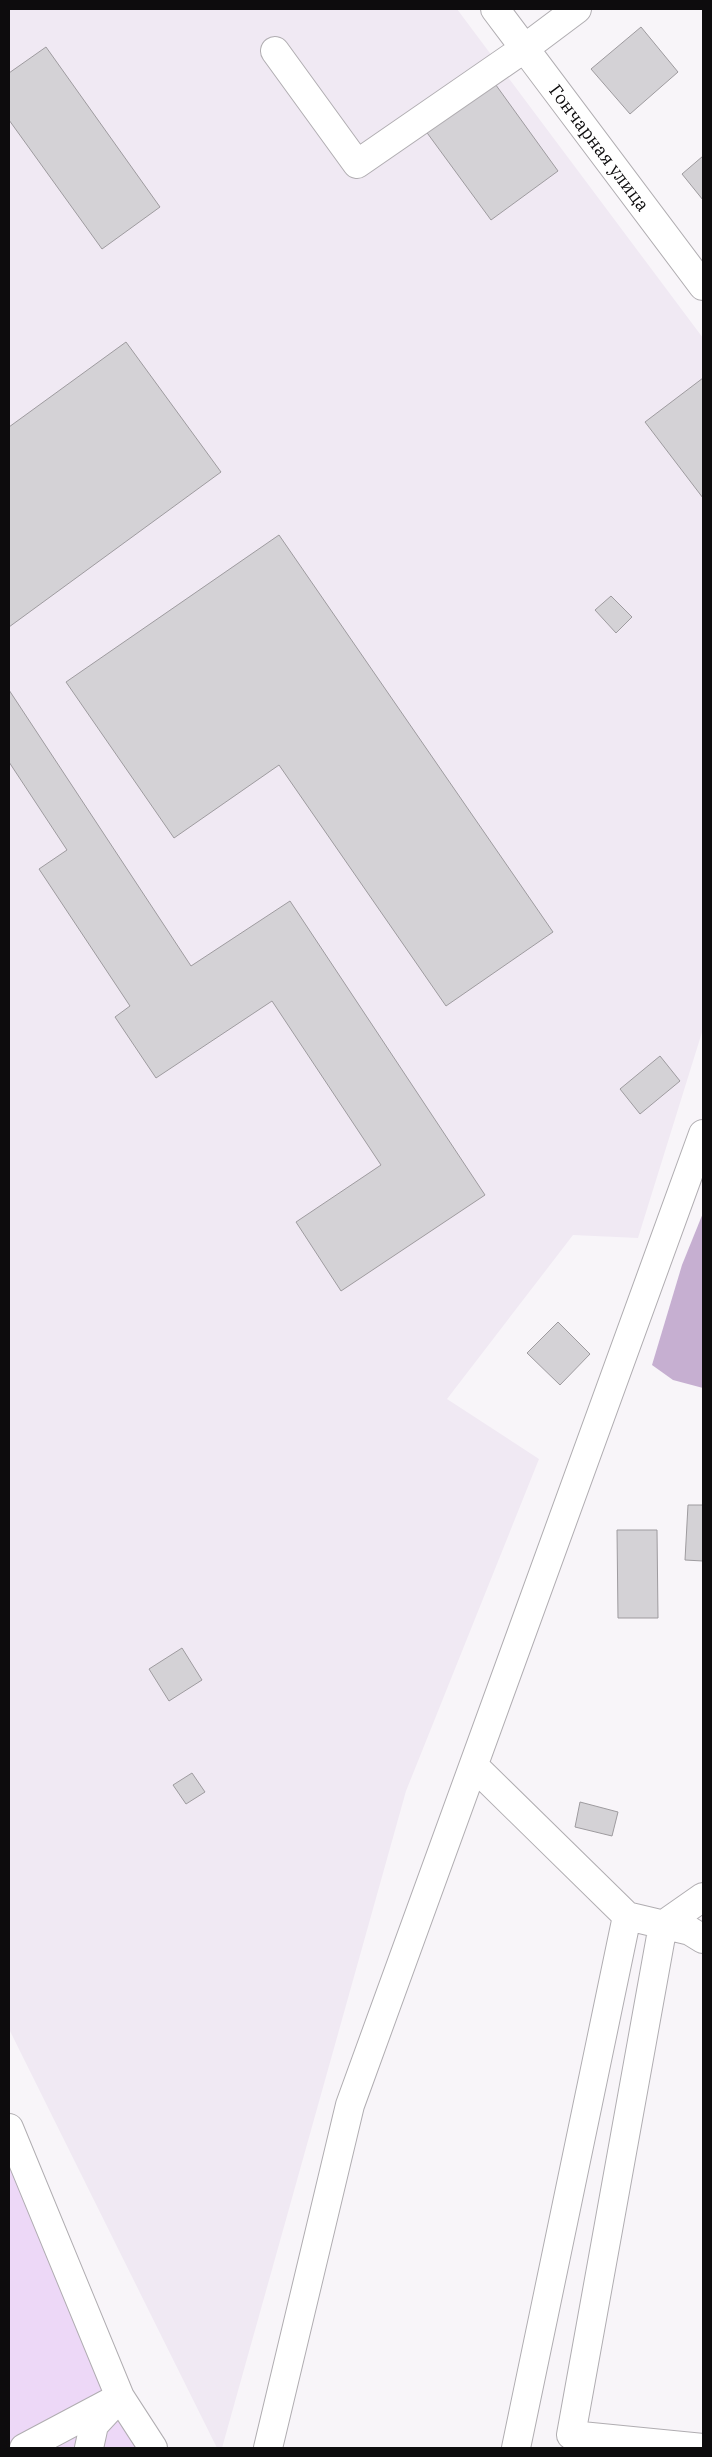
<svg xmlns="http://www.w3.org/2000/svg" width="712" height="2457" font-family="'IBM Plex Serif',serif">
<rect width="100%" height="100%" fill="#f8f5f9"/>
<!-- built -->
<path fill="#f0e9f3" d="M9 9H457L703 338V1029L638 1238 573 1235 447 1399 539 1459 406 1791 222 2448H217L9 2029Z"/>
<!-- green -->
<path fill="#edd8f7" d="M9 2119 141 2448H9Z"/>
<!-- forest -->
<path fill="#c6afd1" d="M703 1213V1388L673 1380 652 1365 682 1265Z"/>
<!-- building -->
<path fill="#d4d2d6" stroke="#9e9b9f" d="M641 27 678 72 630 114 591 69Z
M46 47 160 207 102 249 9 120V73Z
M493 81 558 171 491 220 425 130Z
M703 156V200L682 174Z
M126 342 221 472 9 627V427Z
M703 378V498L645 422Z
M279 535 553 932 446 1006 279 765 174 838 66 682Z
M611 596 632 617 616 633 595 610Z
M9 690 191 966 290 901 485 1195 341 1291 296 1222 381 1165 272 1001 156 1078 115 1017 130 1006 39 869 67 850 9 762Z
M660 1056 680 1081 640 1114 620 1089Z
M558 1322 590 1354 560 1385 527 1353Z
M688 1505H703V1561L685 1560Z
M617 1530H657L658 1618H618Z
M182 1648 202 1680 169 1701 149 1669Z
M192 1773 205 1792 186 1804 173 1785Z
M580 1802 618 1812 612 1836 575 1827Z"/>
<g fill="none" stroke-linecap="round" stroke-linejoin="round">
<defs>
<path id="minor" d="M495 9 703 286
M275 51 357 164 525 48 577 9
M474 1766 627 1916 690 1931 703 1939
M703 1897 663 1925 571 2435 703 2448
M9 2128 120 2397 94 2425 89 2448
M24 2448 120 2397 153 2448
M268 2448 350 2105 703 1134
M516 2448 627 1916"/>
</defs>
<!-- minor casing -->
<use href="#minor" stroke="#b0adb1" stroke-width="30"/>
<!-- minor -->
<use href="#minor" stroke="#fff" stroke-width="28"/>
</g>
<g text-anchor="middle" stroke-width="4" stroke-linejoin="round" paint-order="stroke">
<!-- street labels -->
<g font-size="18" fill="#0d0c0d" stroke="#fff">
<text transform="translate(599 148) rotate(53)" y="6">Гончарная улица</text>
</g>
</g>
<!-- border -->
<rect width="712" height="2457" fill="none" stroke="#0d0c0d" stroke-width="20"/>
</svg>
